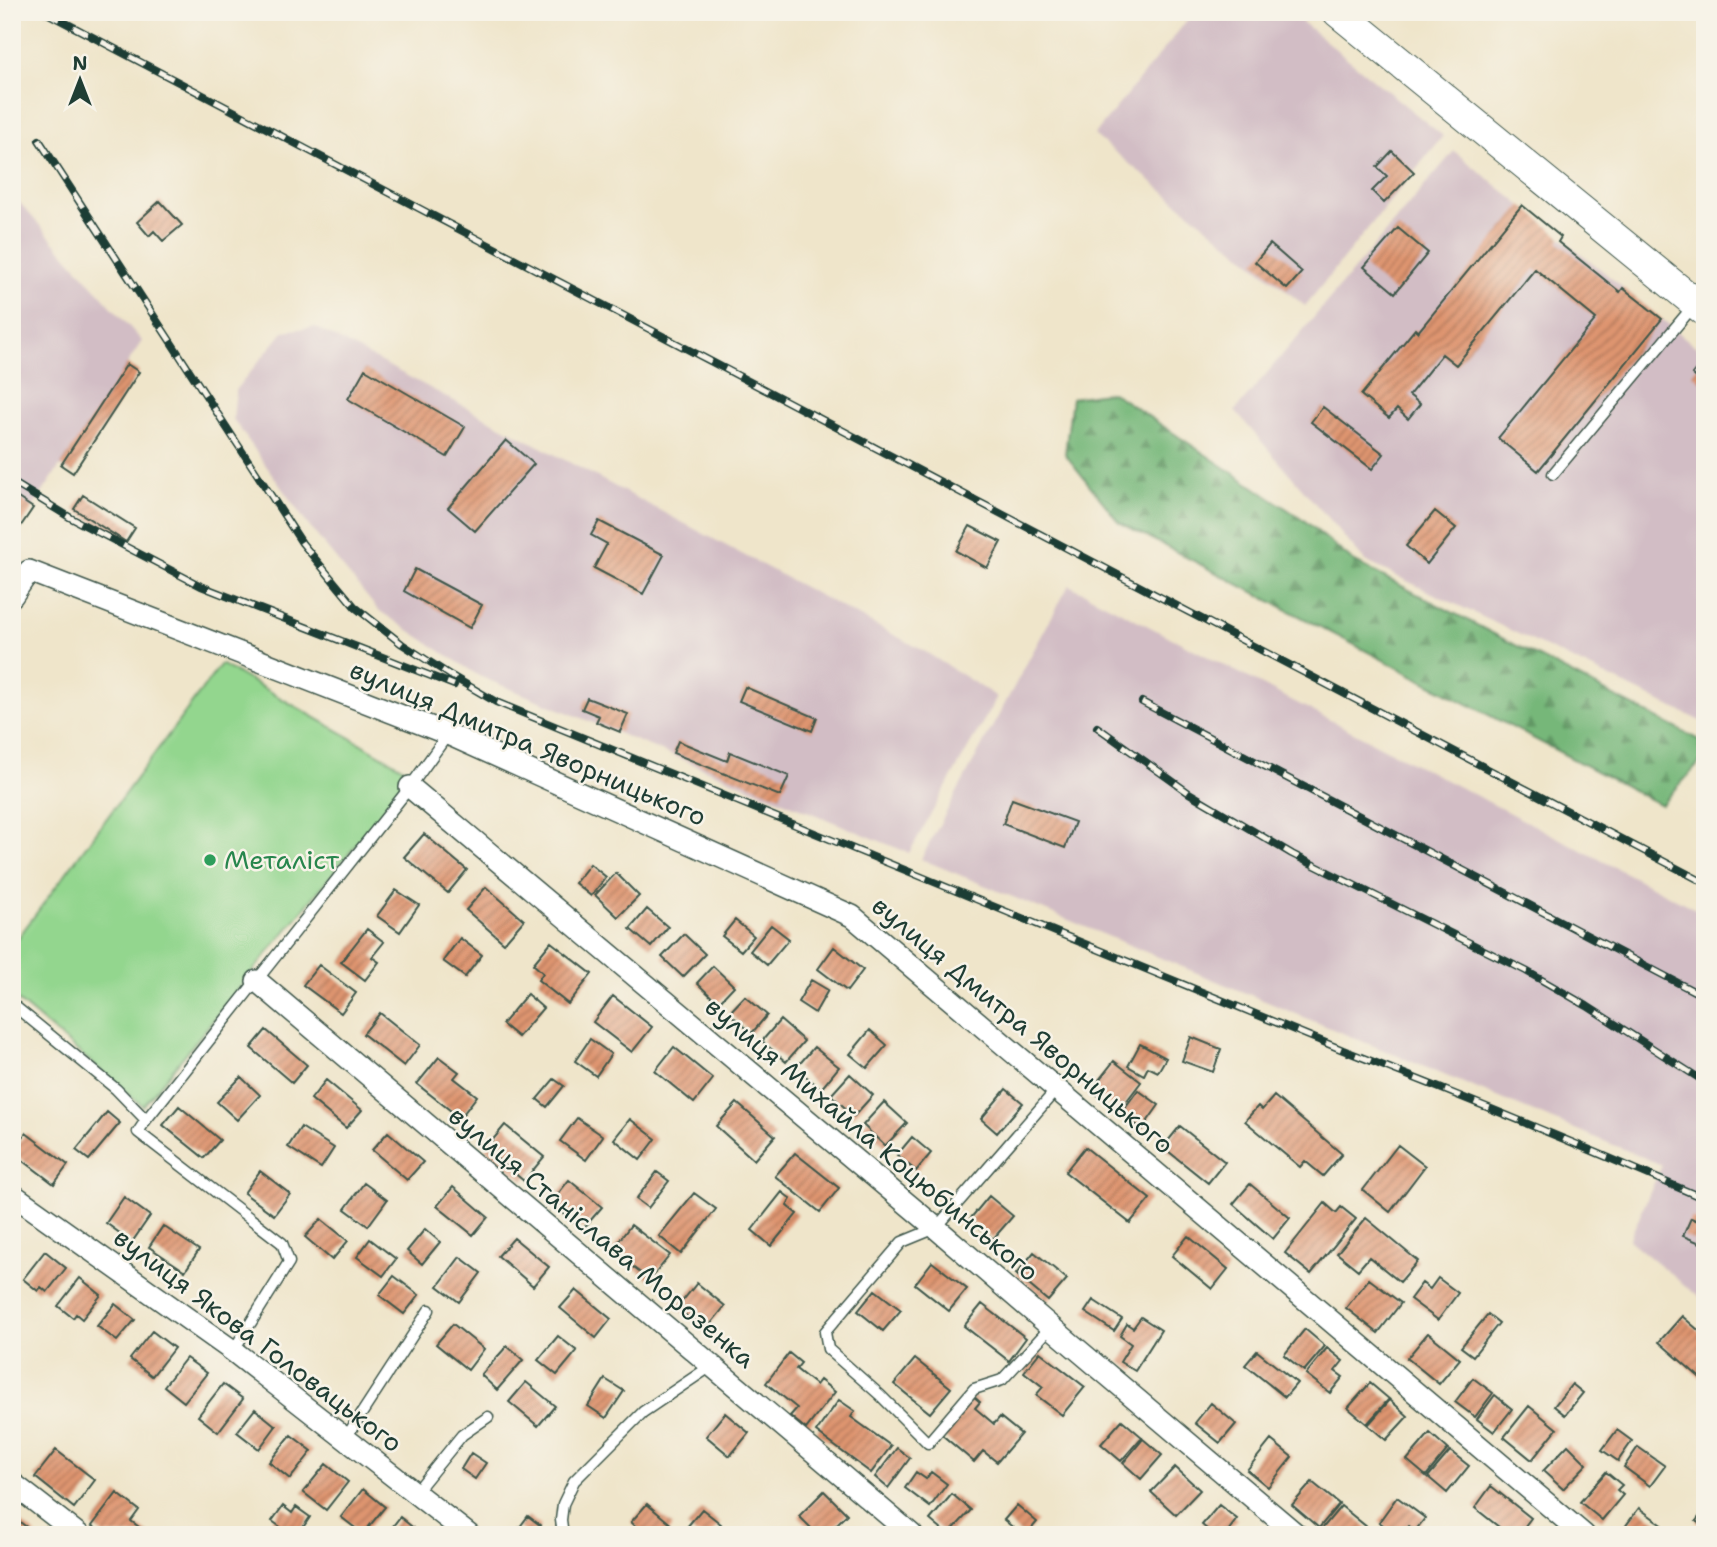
<svg xmlns="http://www.w3.org/2000/svg" width="1717" height="1547" font-family="'Shantell Sans',sans-serif">
<defs>
<pattern id="forest-firs" width="22" height="20" patternUnits="userSpaceOnUse" patternTransform="scale(1.75)"><rect width="22" height="20" fill="#76b779"/><path d="M5 1l3.5 6h-7zM16 11l3.5 6h-7z" fill="#609664"/></pattern>
<pattern id="building-hatch" width="6" height="6" patternUnits="userSpaceOnUse" patternTransform="scale(1.75)"><rect width="6" height="6" fill="#de946f"/><path d="M-1 1l2-2M0 6l6-6M5 7l2-2" fill="none" stroke="#b37a5c"/></pattern>
</defs>
<rect width="100%" height="100%" fill="#f7f3e8"/>
<filter id="ink" filterUnits="userSpaceOnUse"><feTurbulence type="fractalNoise" baseFrequency=".0143" numOctaves="2"/><feDisplacementMap in="SourceGraphic" scale="14" xChannelSelector="R" yChannelSelector="G"/><feConvolveMatrix kernelMatrix="1 2 1 2 8 2 1 2 1" color-interpolation-filters="sRGB"/></filter>
<filter id="wash" filterUnits="userSpaceOnUse"><feTurbulence type="fractalNoise" baseFrequency=".00686" numOctaves="4" result="noise"/><feDisplacementMap in="SourceGraphic" scale="28" xChannelSelector="R" yChannelSelector="G"/><feGaussianBlur stdDeviation="1.57" result="paint"/><feColorMatrix in="noise" values="0 0 0 0 0 0 0 0 0 0 0 0 0 0 0 0 0 1.4 0 .05"/><feComposite in="paint" operator="in"/></filter>
<g filter="url(#wash)">
<rect width="100%" height="100%" fill="#efe5ca"/>
<!-- industrial -->
<path fill="#d2bdc5" d="M1194 12H1290L1443 136 1305 306 1094 135Z
M1454 151 1705 354V723L1365 561 1235 411Z
M12 194 142 341 127 364 139 372 73 473 60 466 12 539Z
M315 327 924 651 997 697 909 853 479 676 378 610 308 525 233 419 236 389 284 331Z
M1069 585 1705 914V1302L1629 1240 1662 1165 921 859Z"/>
<!-- forest -->
<path fill="url(#forest-firs)" stroke="#4a7a56" stroke-width="2" d="M1112 392 1305 521 1353 561 1705 743V757L1661 805 1119 522 1065 454 1072 398Z"/>
<!-- pitch -->
<path fill="#93d68e" stroke="#598a61" stroke-width="2" d="M221 664 414 774 143 1106 12 996V946Z"/>
<g id="blocks">
<!-- building -->
<path fill="url(#building-hatch)" d="M1392 151 1414 172 1384 203 1372 191 1387 176 1377 167Z
M160 201 182 225 163 241 154 231 149 236 137 222Z
M1522 205 1561 237 1558 242 1620 292 1623 288 1662 319 1538 471 1498 438 1596 319 1535 269 1456 365 1442 354 1409 395 1420 404 1408 419 1397 409 1389 418 1361 395 1415 329 1418 332Z
M1398 228 1428 253 1395 293 1364 267Z
M1270 244 1302 272 1287 289 1255 262Z
M1705 358V385L1692 374Z
M127 364 139 372 73 473 61 465Z
M365 369 465 427 447 457 348 399Z
M1323 407 1384 454 1372 469 1311 422Z
M506 440 534 464 475 531 448 508Z
M12 494 33 508 12 539Z
M83 495 135 528 126 542 74 509Z
M1435 511 1456 528 1427 564 1406 546Z
M599 521 664 555 643 594 594 568 607 544 591 535Z
M970 526 1001 542 987 568 956 551Z
M415 569 482 605 470 628 404 591Z
M745 687 817 718 812 731 739 701Z
M587 698 628 714 620 732 596 722 599 716 582 709Z
M678 741 727 761 730 752 789 776 780 796 673 753Z
M1012 799 1075 822 1065 848 1003 824Z
M424 834 467 870 448 893 404 857Z
M590 864 606 877 591 896 575 883Z
M616 873 639 896 618 917 595 895Z
M486 887 524 920 504 943 466 910Z
M396 890 419 905 400 932 377 916Z
M647 909 668 927 651 947 630 929Z
M735 920 754 936 741 951 722 936Z
M771 925 789 939 767 965 750 951Z
M367 929 384 942 372 957 379 962 365 980 341 962Z
M684 934 705 954 683 977 662 957Z
M460 938 482 955 465 977 443 961Z
M551 942 592 974 568 1004 538 980 543 973 533 964Z
M834 947 863 970 847 991 818 969Z
M319 965 356 993 341 1013 303 985Z
M713 966 734 986 718 1003 697 983Z
M811 980 828 990 815 1013 798 1002Z
M527 994 543 1008 518 1037 502 1024Z
M613 996 652 1027 632 1052 593 1022Z
M745 996 767 1015 752 1033 729 1013Z
M380 1013 420 1045 404 1066 363 1034Z
M780 1020 804 1041 786 1062 762 1041Z
M266 1030 307 1065 292 1083 251 1048Z
M870 1030 887 1045 867 1068 850 1054Z
M1191 1037 1221 1049 1213 1072 1182 1061Z
M590 1039 611 1054 596 1076 575 1061Z
M1140 1044 1166 1058 1158 1072 1148 1067 1144 1075 1128 1066Z
M674 1047 713 1079 694 1103 655 1071Z
M814 1047 839 1067 821 1089 796 1068Z
M439 1057 459 1072 454 1078 477 1096 460 1118 417 1084Z
M1114 1061 1141 1082 1119 1111 1091 1090Z
M850 1074 873 1095 854 1116 831 1095Z
M241 1077 260 1095 237 1120 217 1102Z
M554 1079 564 1086 547 1107 537 1099Z
M326 1080 362 1110 346 1128 311 1099Z
M1006 1089 1023 1103 997 1133 981 1119Z
M1138 1090 1159 1105 1142 1129 1121 1113Z
M1274 1096 1342 1154 1323 1176 1305 1161 1300 1167 1245 1121 1258 1106 1262 1110Z
M884 1102 907 1123 885 1146 863 1125Z
M737 1103 775 1136 754 1160 716 1126Z
M179 1106 220 1140 204 1158 163 1125Z
M107 1112 120 1123 89 1160 76 1150Z
M577 1118 603 1136 586 1160 560 1141Z
M630 1119 656 1139 640 1160 614 1139Z
M505 1125 544 1157 524 1181 485 1149Z
M1180 1126 1225 1162 1208 1183 1163 1147Z
M301 1127 334 1148 321 1168 288 1147Z
M388 1132 423 1162 407 1180 372 1150Z
M26 1133 68 1165 54 1184 12 1152Z
M912 1137 931 1153 916 1171 897 1155Z
M1398 1145 1425 1166 1390 1212 1363 1190Z
M1085 1147 1150 1199 1130 1223 1065 1172Z
M795 1153 839 1188 820 1212 775 1176Z
M260 1171 290 1194 274 1215 244 1193Z
M657 1172 669 1181 648 1208 636 1199Z
M569 1180 602 1207 583 1229 551 1203Z
M364 1183 387 1200 368 1226 345 1209Z
M1250 1184 1290 1218 1273 1239 1233 1204Z
M453 1187 488 1217 473 1235 437 1206Z
M782 1192 791 1199 787 1206 797 1214 771 1246 752 1230Z
M694 1193 716 1209 681 1254 659 1236Z
M989 1196 1013 1216 993 1239 970 1219Z
M124 1197 150 1216 132 1242 106 1223Z
M1325 1203 1336 1213 1341 1207 1356 1219 1311 1274 1285 1253Z
M1366 1218 1418 1261 1400 1282 1369 1257 1358 1270 1337 1253Z
M1691 1218 1705 1224V1245L1683 1236Z
M321 1219 348 1241 332 1260 305 1237Z
M631 1225 670 1255 650 1280 611 1251Z
M163 1226 199 1250 185 1271 149 1247Z
M425 1229 440 1242 422 1264 407 1251Z
M1188 1236 1228 1269 1212 1289 1172 1256Z
M514 1238 549 1267 533 1286 498 1256Z
M370 1239 396 1259 383 1276 357 1257Z
M45 1251 66 1268 47 1292 41 1287 38 1291 23 1279Z
M1034 1252 1067 1279 1048 1301 1016 1274Z
M460 1257 481 1273 459 1302 438 1286Z
M932 1262 967 1289 949 1311 915 1284Z
M394 1276 419 1295 404 1314 379 1295Z
M80 1278 101 1295 82 1319 76 1314 73 1318 58 1306Z
M1438 1278 1458 1293 1438 1320 1410 1299 1422 1283 1430 1289Z
M1369 1279 1401 1303 1378 1333 1346 1308Z
M697 1283 725 1306 705 1331 677 1308Z
M576 1290 611 1319 596 1338 560 1308Z
M875 1290 901 1310 883 1331 858 1311Z
M1093 1300 1122 1319 1114 1331 1085 1312Z
M115 1304 135 1320 117 1341 97 1326Z
M982 1304 1026 1338 1009 1361 964 1326Z
M1488 1314 1499 1323 1473 1356 1461 1347Z
M1682 1316 1705 1336V1382L1659 1342Z
M1141 1317 1161 1330 1135 1371 1120 1362 1131 1344 1120 1336 1127 1324 1133 1328Z
M453 1324 484 1349 468 1370 436 1344Z
M1305 1329 1325 1346 1304 1371 1284 1355Z
M152 1331 174 1348 152 1376 130 1359Z
M1428 1333 1460 1359 1439 1384 1407 1358Z
M558 1336 577 1351 557 1375 538 1360Z
M507 1346 523 1360 497 1390 481 1375Z
M1327 1348 1343 1361 1335 1371 1343 1377 1330 1393 1306 1374Z
M1257 1351 1297 1383 1285 1397 1245 1365Z
M1040 1352 1085 1387 1062 1415 1036 1395 1043 1387 1024 1372Z
M789 1353 801 1363 796 1369 816 1385 820 1380 835 1392 806 1429 790 1416 797 1408 766 1383Z
M186 1358 207 1373 184 1402 164 1386Z
M915 1359 951 1388 930 1413 894 1384Z
M1473 1378 1493 1393 1475 1417 1455 1402Z
M605 1379 624 1391 606 1418 588 1406Z
M526 1382 555 1406 538 1426 509 1402Z
M1370 1383 1389 1399 1367 1424 1348 1408Z
M223 1384 243 1399 218 1432 198 1416Z
M1572 1384 1583 1393 1565 1415 1554 1406Z
M972 1395 980 1402 975 1408 994 1424 1000 1417 1021 1434 997 1462 983 1451 974 1462 941 1434Z
M1495 1395 1512 1409 1494 1432 1477 1419Z
M839 1400 855 1411 851 1417 891 1446 871 1473 816 1432Z
M1390 1400 1408 1416 1386 1440 1368 1425Z
M1211 1403 1236 1424 1220 1443 1195 1423Z
M1529 1406 1557 1429 1532 1460 1504 1437Z
M255 1409 276 1426 259 1449 237 1432Z
M725 1413 749 1433 730 1456 706 1436Z
M1122 1420 1142 1437 1121 1461 1101 1444Z
M1617 1430 1632 1441 1618 1461 1602 1450Z
M1430 1433 1448 1449 1426 1476 1407 1460Z
M291 1435 312 1451 290 1479 269 1462Z
M1143 1439 1162 1455 1141 1479 1123 1463Z
M1271 1440 1292 1457 1268 1487 1247 1470Z
M1568 1445 1587 1464 1563 1489 1543 1471Z
M1638 1447 1665 1466 1650 1486 1624 1467Z
M897 1448 910 1458 888 1488 875 1477Z
M56 1450 95 1480 74 1508 35 1477Z
M1450 1451 1469 1466 1447 1493 1428 1477Z
M471 1453 486 1463 475 1479 461 1469Z
M326 1464 348 1482 326 1510 303 1492Z
M1175 1467 1200 1490 1176 1515 1151 1492Z
M916 1472 926 1479 931 1472 947 1484 930 1507 905 1488Z
M1606 1472 1622 1485 1617 1490 1623 1495 1602 1520 1580 1502Z
M1312 1482 1339 1504 1319 1528 1292 1505Z
M1491 1486 1531 1518 1518 1535H1509L1475 1508Z
M363 1489 385 1507 363 1534 341 1517Z
M824 1491 847 1514 826 1535H818L799 1516Z
M117 1493 139 1510 131 1521 150 1535H104L92 1526Z
M952 1494 971 1510 948 1535 930 1520Z
M1397 1497 1425 1518 1415 1531 1409 1526 1403 1535H1397L1379 1522Z
M647 1504 673 1526 665 1535H645L631 1522Z
M1017 1505 1037 1522 1026 1535H1022L1004 1520Z
M1219 1505 1237 1519 1225 1535H1214L1202 1525Z
M283 1506 292 1513 296 1507 310 1517 298 1535H292L272 1521Z
M1341 1506 1368 1528 1362 1535H1326L1321 1530Z
M1639 1508 1665 1527 1659 1535H1619Z
M702 1509 721 1524 711 1535H696L687 1527Z
M1705 1509V1528L1696 1521Z
M12 1516 37 1535H12Z
M528 1516 541 1526 534 1535H527L519 1528Z
M400 1517 422 1535H386Z"/>
</g>
</g>
<g filter="url(#ink)">
<use href="#blocks" fill-opacity="0" stroke="#3e564a" stroke-width="2"/>
<g fill="none" stroke-linecap="round" stroke-linejoin="round">
<defs>
<path id="service" d="M1553 474 1695 304
M12 1004 116 1089 146 1120 410 787 448 734
M146 1120 138 1132 282 1243 289 1262 233 1351
M1051 1327 1002 1380 974 1389 928 1443 880 1395 828 1349 825 1332 902 1242 936 1228 1056 1090
M345 1439 429 1310
M415 1493 462 1435 488 1417
M563 1535 561 1520 563 1504 574 1481 643 1412 711 1366"/>
<path id="minor" d="M12 596 29 571 448 734 852 916 1584 1535
M410 787 936 1228 1051 1327 1297 1535
M257 981 912 1535
M12 1194 233 1351 469 1535
M12 1483 79 1535"/>
<path id="secondary" d="M1338 12 1705 311"/>
</defs>
<!-- service casing -->
<use href="#service" stroke="#3e564a" stroke-width="13"/>
<!-- minor casing -->
<use href="#minor" stroke="#3e564a" stroke-width="24"/>
<!-- secondary casing -->
<use href="#secondary" stroke="#3e564a" stroke-width="32"/>
<!-- service -->
<use href="#service" stroke="#fff" stroke-width="10"/>
<!-- minor -->
<use href="#minor" stroke="#fff" stroke-width="21"/>
<!-- secondary -->
<use href="#secondary" stroke="#fff" stroke-width="30"/>
<defs>
<path id="rail" d="M45 12 1705 883
M39 140 302 543 355 607 402 644 450 675 496 702 1343 1050C1465 1097 1585 1147 1705 1199
M12 482 71 518 201 586 454 685
M1142 702 1705 997
M1097 727 1189 793 1292 854 1526 971 1587 1006 1705 1082"/>
</defs>
<!-- rail casing -->
<use href="#rail" stroke="#1f3d34" stroke-width="8"/>
<!-- rail -->
<use href="#rail" stroke="#f7f3e8" stroke-width="5" stroke-dasharray="16" stroke-linecap="butt"/>
</g>
</g>
<!-- markers -->
<circle fill="#2e9e5b" stroke="#f7f3e8" stroke-width="2.5" cx="210" cy="860" r="7"/>
<g text-anchor="middle" stroke-width="5" stroke-linejoin="round" paint-order="stroke">
<!-- street labels -->
<g font-size="26" fill="#1f3d34" stroke="#f7f3e8">
<text transform="translate(528 743) rotate(23)" y="9">вулиця Дмитра Яворницького</text>
<text transform="translate(1023 1025) rotate(40)" y="9">вулиця Дмитра Яворницького</text>
<text transform="translate(872 1139) rotate(40)" y="9">вулиця Михайла Коцюбинського</text>
<text transform="translate(602 1237) rotate(40)" y="9">вулиця Станіслава Морозенка</text>
<text transform="translate(258 1340) rotate(37)" y="9">вулиця Якова Головацького</text>
</g>
<!-- leisure labels -->
<g font-size="26" fill="#27864d" stroke="#f7f3e8" text-anchor="start">
<text x="224" y="869">Металіст</text>
</g>
</g>
<!-- margin -->
<rect width="1717" height="1547" fill="none" stroke="#f7f3e8" stroke-width="42"/>
<!-- north arrow -->
<g transform="translate(80 80)" stroke="#f7f3e8" stroke-width="5" paint-order="stroke">
<path d="M0-5L12 26L0 18L-12 26Z" fill="#1f3d34"/>
<text y="-10" font-size="19" font-weight="bold" text-anchor="middle" fill="#1f3d34">N</text>
</g>
</svg>
